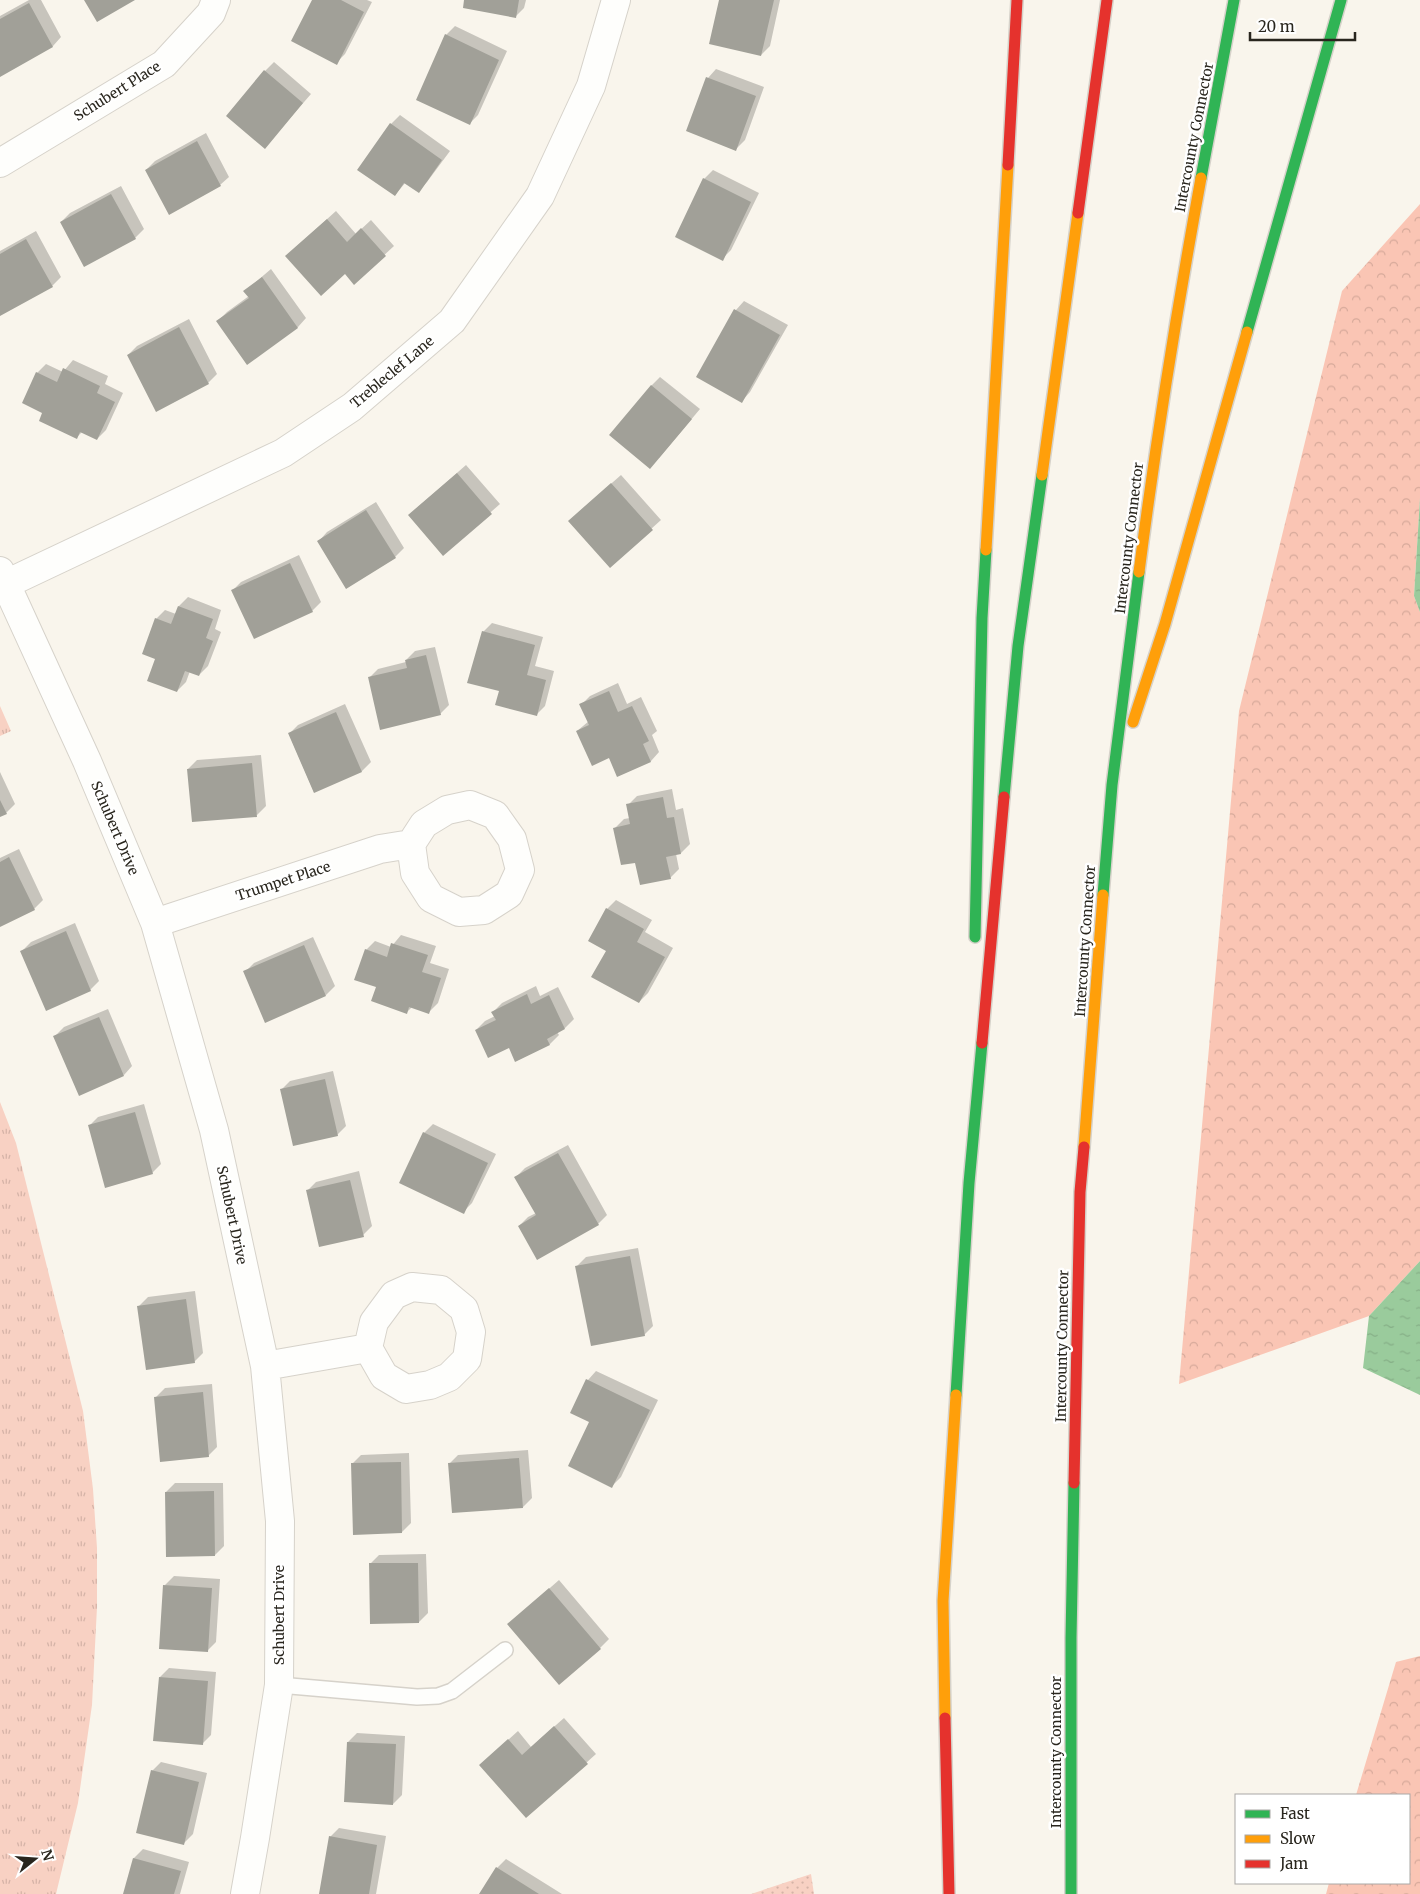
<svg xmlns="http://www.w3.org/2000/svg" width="1420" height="1894" font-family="Merriweather,serif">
<defs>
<pattern id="grass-dots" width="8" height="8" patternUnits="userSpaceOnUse" patternTransform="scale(1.25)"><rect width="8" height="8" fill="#f8d1c3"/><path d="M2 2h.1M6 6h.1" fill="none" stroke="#d5b3a7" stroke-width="1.8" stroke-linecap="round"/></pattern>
<pattern id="forest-crowns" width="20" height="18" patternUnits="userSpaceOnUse" patternTransform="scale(1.25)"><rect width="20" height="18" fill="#fac5b4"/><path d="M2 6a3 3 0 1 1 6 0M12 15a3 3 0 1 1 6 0" fill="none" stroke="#d6a99a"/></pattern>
<pattern id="park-tufts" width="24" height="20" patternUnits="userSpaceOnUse" patternTransform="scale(1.25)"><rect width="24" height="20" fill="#f8d1c3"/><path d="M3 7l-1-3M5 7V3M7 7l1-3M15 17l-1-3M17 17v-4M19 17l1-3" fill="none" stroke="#d5b3a7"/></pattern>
<pattern id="water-ripples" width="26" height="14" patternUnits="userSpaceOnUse" patternTransform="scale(1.25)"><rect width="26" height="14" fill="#9acb9c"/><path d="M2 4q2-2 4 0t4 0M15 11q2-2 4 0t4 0" fill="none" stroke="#85ae86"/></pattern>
</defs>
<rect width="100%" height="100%" fill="#f9f5ec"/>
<!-- grass -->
<path fill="url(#grass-dots)" d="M811 1874 814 1894H751Z"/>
<!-- forest -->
<path fill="url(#forest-crowns)" d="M1420 204V498L1414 596 1420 612V1261L1369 1316 1179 1384 1239 711 1342 291Z
M1420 1656V1894H1326L1329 1883H1409V1795H1356L1396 1662Z"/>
<!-- park -->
<path fill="url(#park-tufts)" d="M0 706 11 731 0 736Z
M0 1102 16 1143 83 1411 93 1489 97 1548V1607L92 1705 78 1803 56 1894H0Z"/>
<!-- water -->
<path fill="url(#water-ripples)" d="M1420 498V612L1414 596Z
M1420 1261V1395L1363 1368 1369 1316Z"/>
<!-- shadow -->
<path fill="#0003" d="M29 0H41L61 37 53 46 0 75V16Z
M313 0H367L372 2 345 54 336 63Z
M466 0H526L524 8 515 17Z
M720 0H780L770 46 761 55Z
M455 26 507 51 478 115 469 124 446 35Z
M274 62 311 94 265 147V71Z
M716 69 764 87 745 140 736 149 708 78Z
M400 115 450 151 427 182 418 191 406 182 395 195 391 124Z
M206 133 229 177 220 185 146 170 155 161Z
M713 170 759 193 731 250 722 259 704 179Z
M121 186 144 229 135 238 61 222 70 213Z
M336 211 356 234 371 220 394 246 354 283 345 273 296 247Z
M36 231 61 277 52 286 0 314V251Z
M271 269 306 318 298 327 247 363 218 321 227 312 249 296 245 291Z
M744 301 788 325 750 392 742 401 698 376 736 310Z
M189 319 217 374 208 383 128 355 137 346Z
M73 360 108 376 105 384 123 393 106 430 97 439 82 432 77 437 44 413 37 373 46 364 63 372Z
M660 377 700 409 659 458 651 386Z
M466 465 500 504 443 554 418 507Z
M621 475 661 520 610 566 579 512Z
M376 502 404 548 395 557 347 587 319 541 327 532Z
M299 555 321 602 312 611 232 591 241 582Z
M188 597 221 610 215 629 221 632 208 666 199 675 190 671 186 682 177 691 157 659 156 619 165 610 176 614 179 606Z
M492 623 543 637 535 666 554 671 545 706 536 715 500 690 483 632Z
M435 647 449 705 440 714 369 678 378 669 406 662V660L415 651Z
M618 683 627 704 641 697 657 731 652 735 659 752 651 761 618 776 609 757 577 731 589 721 581 705 590 696Z
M345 704 371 762 362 771 314 792 289 734 298 725Z
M261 755 266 806 257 815 188 769 197 760Z
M0 772 15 804 6 813 0 816Z
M672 789 676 810 683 808 690 844 681 853 676 854 679 869 670 878 636 861 615 828 624 819 630 818 628 805 637 796Z
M19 849 43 900 34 909 0 926V858Z
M616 900 652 920 645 932 673 948 648 993 639 1002 607 950V909Z
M75 923 99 981 90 990 22 951 31 942Z
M401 935 436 946 430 963 449 969 438 1003 429 1012 412 1007 407 1012 378 986 366 950 375 941 391 947Z
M313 937 335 986 326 995 245 972 254 963Z
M536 986 540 996 558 987 574 1019 565 1028 557 1032 559 1035 550 1044 516 1061 509 1046 476 1030 485 1021 495 1016 493 1012 502 1003Z
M108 1009 132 1066 124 1075 55 1036 64 1027Z
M333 1071 346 1126 337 1135 281 1090 290 1081Z
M144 1104 161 1164 152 1173 89 1126 98 1117Z
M433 1124 496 1154 472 1203 463 1212 424 1133Z
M568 1145 607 1215 598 1224 519 1226 528 1217 536 1213 516 1177 525 1168Z
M359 1171 372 1226 363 1235 307 1191 316 1182Z
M638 1248 653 1326 644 1335 577 1266 586 1257Z
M195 1291 203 1353 194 1362 139 1306 148 1297Z
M596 1371 658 1400 621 1477 612 1486 590 1421 572 1412 588 1380Z
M212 1384 217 1447 208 1456 156 1397 165 1388Z
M528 1450 532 1498 523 1507 449 1464 458 1455Z
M409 1453 411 1523 402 1532 352 1464 361 1455Z
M175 1483H223L224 1546 215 1555 166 1492Z
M426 1554 428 1613 419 1622 370 1564 379 1555Z
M174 1576 220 1579 216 1642 207 1651 165 1585Z
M559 1580 609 1639 600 1648 518 1616Z
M169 1668 216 1672 211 1735 202 1744 160 1677Z
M564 1718 596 1754 526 1817 489 1757 518 1731 531 1747Z
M357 1733 405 1736 402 1795 393 1804 348 1742Z
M161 1762 207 1773 193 1834 184 1843 152 1771Z
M339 1828 386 1836 376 1894H320L330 1837Z
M143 1849 189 1862 180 1894H124L134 1858Z
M506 1859 562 1894H481L497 1868Z"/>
<!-- building -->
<path fill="#a1a098" d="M84 0H135L97 22Z
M312 0H341L364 12 337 65 291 41Z
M464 0H519L516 18 463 8Z
M719 0H774L761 56 709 44Z
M29 3 53 47 0 77V19Z
M445 34 499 60 470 125 416 100Z
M264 70 303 103 265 149 226 116Z
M706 77 756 96 736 151 686 131Z
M390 123 442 160 419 193 404 183 395 196 357 170Z
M197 141 221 186 169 215 145 170Z
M703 178 751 202 723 261 675 237Z
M111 194 136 239 84 267 60 222Z
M327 219 347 242 361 228 386 256 354 285 345 274 321 296 285 256Z
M26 239 53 287 0 316V254Z
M262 277 298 328 247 365 216 321 249 298 243 291Z
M734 309 780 335 742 403 696 377Z
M179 327 209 384 156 412 127 355Z
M63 368 100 386 97 393 115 402 97 440 80 432 77 439 39 421 42 413 22 403 36 372 57 382Z
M651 385 692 419 650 469 609 435Z
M457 473 492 514 443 556 408 515Z
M611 483 653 530 610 568 568 521Z
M366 510 396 558 346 589 317 541Z
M290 563 313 612 254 639 231 590Z
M178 606 213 619 206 638 213 641 199 676 185 671 177 692 147 681 155 659 142 654 155 618 171 624Z
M482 631 535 645 527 675 546 680 537 716 495 705 499 691 467 683Z
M426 655 441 715 380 730 368 677 407 668 405 660Z
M609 691 618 712 632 706 649 741 643 744 651 762 617 777 609 758 592 766 576 731 589 725 579 704Z
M336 712 362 772 314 793 288 733Z
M252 763 257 817 192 822 187 769Z
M663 797 667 818 674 817 681 854 666 857 671 879 640 885 635 863 621 865 613 828 630 824 626 804Z
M0 800 7 814 0 817Z
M9 857 35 910 0 927V862Z
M606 908 644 929 637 942 665 957 639 1003 591 977 606 951 588 941Z
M66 931 91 991 46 1011 20 951Z
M391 943 428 955 422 972 441 978 429 1014 409 1007 407 1014 371 1001 376 987 354 980 365 949 387 957Z
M304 945 326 996 265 1023 243 971Z
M527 994 531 1004 549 995 565 1029 547 1039 550 1045 515 1062 509 1048 488 1058 475 1030 496 1020 491 1012Z
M99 1017 124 1076 79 1096 53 1036Z
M325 1079 338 1136 293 1146 280 1089Z
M135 1112 153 1174 105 1188 88 1125Z
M423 1132 488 1163 464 1214 399 1183Z
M558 1153 599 1225 537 1260 518 1226 536 1215 514 1177Z
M350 1180 364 1237 319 1247 306 1190Z
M630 1256 645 1336 591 1346 575 1266Z
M186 1299 195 1363 146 1370 137 1306Z
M586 1379 650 1410 612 1488 568 1466 589 1422 570 1413Z
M203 1392 209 1457 160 1462 154 1397Z
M519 1458 523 1508 452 1513 448 1463Z
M401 1462 402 1533 353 1535 351 1463Z
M214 1491 215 1556 166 1557 165 1492Z
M369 1563H418L419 1623 370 1624Z
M163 1585 212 1588 208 1652 159 1649Z
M549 1588 601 1649 559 1685 507 1624Z
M159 1677 208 1681 203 1745 153 1741Z
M554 1726 588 1764 526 1818 479 1765 508 1739 522 1755Z
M347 1742 396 1744 393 1805 344 1802Z
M151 1770 199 1782 184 1845 136 1833Z
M329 1836 377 1845 369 1894H319Z
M133 1858 181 1871 174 1894H123Z
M496 1867 539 1894H479Z"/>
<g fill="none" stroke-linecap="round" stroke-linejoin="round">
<defs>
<path id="lane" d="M279 1685 417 1697 438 1696 452 1691 505 1650"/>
<path id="street" d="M0 163 164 64 211 13 216 0
M0 571 87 761 155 923 214 1130 265 1366 280 1521 279 1685 255 1838 245 1894
M6 584 283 453 352 407 452 321 540 196 591 86 616 0
M155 923 380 849 411 844 415 873 431 898 459 912 484 910 509 894 520 870 512 839 495 815 470 805 447 810 424 824 411 844
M265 1366 368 1348 384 1376 406 1389 430 1385 449 1377 467 1359 471 1332 464 1309 441 1290 412 1287 394 1295 374 1322 368 1348"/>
<path id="fast" d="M1201 178 1234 0
M1247 332 1341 0
M1004 797 1018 646 1042 475
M1103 895 1112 785 1139 572
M975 937 982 618 986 550
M956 1395 969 1183 982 1043
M1071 1894V1638L1074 1483"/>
<path id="slow" d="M1042 475 1078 213
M986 550 1008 165
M1139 572C1156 440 1177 309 1201 178
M1133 722 1165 624 1247 332
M1084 1147 1103 895
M945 1718 943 1601 956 1395"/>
<path id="jam" d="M1008 165 1017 0
M1078 213 1107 0
M982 1043 1004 797
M1074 1483 1080 1192 1084 1147
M945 1718 949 1894"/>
</defs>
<!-- lane casing -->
<use href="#lane" stroke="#d6d2ca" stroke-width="18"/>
<!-- street casing -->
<use href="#street" stroke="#d6d2ca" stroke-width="30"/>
<!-- fast casing -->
<use href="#fast" stroke="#d6d2ca" stroke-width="14"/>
<!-- slow casing -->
<use href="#slow" stroke="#d6d2ca" stroke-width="14"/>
<!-- jam casing -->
<use href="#jam" stroke="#d6d2ca" stroke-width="14"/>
<!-- lane -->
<use href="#lane" stroke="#fefefc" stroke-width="15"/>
<!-- street -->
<use href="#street" stroke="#fefefc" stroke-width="28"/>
<!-- fast -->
<use href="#fast" stroke="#30b455" stroke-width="11"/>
<!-- slow -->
<use href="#slow" stroke="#ff9f0a" stroke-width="11"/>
<!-- jam -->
<use href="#jam" stroke="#e5322d" stroke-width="11"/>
</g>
<g text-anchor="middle" stroke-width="5" stroke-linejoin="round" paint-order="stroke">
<!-- street labels -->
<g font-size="14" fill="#29261e" stroke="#fff">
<text transform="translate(117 91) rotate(-32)" y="5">Schubert Place</text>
<text transform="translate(1194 137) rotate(-79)" y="5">Intercounty Connector</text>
<text transform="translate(392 372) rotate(-40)" y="5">Trebleclef Lane</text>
<text transform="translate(1129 538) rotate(-83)" y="5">Intercounty Connector</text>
<text transform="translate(115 828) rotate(67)" y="5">Schubert Drive</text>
<text transform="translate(283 881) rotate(-18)" y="5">Trumpet Place</text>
<text transform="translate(1085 941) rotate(-86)" y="5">Intercounty Connector</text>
<text transform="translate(232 1215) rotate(78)" y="5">Schubert Drive</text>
<text transform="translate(1062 1346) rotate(-89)" y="5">Intercounty Connector</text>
<text transform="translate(279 1615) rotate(-90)" y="5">Schubert Drive</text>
<text transform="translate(1056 1752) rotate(-90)" y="5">Intercounty Connector</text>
</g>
</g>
<!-- legend -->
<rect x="1235" y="1794" width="175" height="90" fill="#ffffff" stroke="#a9a8a5"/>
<rect x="1245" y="1810" width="25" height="8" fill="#30b455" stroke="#a9a8a5"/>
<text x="1280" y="1819" font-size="15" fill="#29261e">Fast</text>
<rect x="1245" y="1835" width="25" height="8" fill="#ff9f0a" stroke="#a9a8a5"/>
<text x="1280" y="1844" font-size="15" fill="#29261e">Slow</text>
<rect x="1245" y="1860" width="25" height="8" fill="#e5322d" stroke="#a9a8a5"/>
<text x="1280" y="1869" font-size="15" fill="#29261e">Jam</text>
<!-- north arrow -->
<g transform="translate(35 1859) rotate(73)" stroke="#ffffff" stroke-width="4" paint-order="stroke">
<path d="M0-4L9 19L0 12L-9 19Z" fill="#29261e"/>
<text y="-8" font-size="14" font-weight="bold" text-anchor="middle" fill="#29261e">N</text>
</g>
<!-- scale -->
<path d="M1250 32v8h105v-8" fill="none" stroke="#29261e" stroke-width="2.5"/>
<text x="1258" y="32" font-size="15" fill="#29261e" stroke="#ffffff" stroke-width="4" paint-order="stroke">20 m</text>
</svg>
